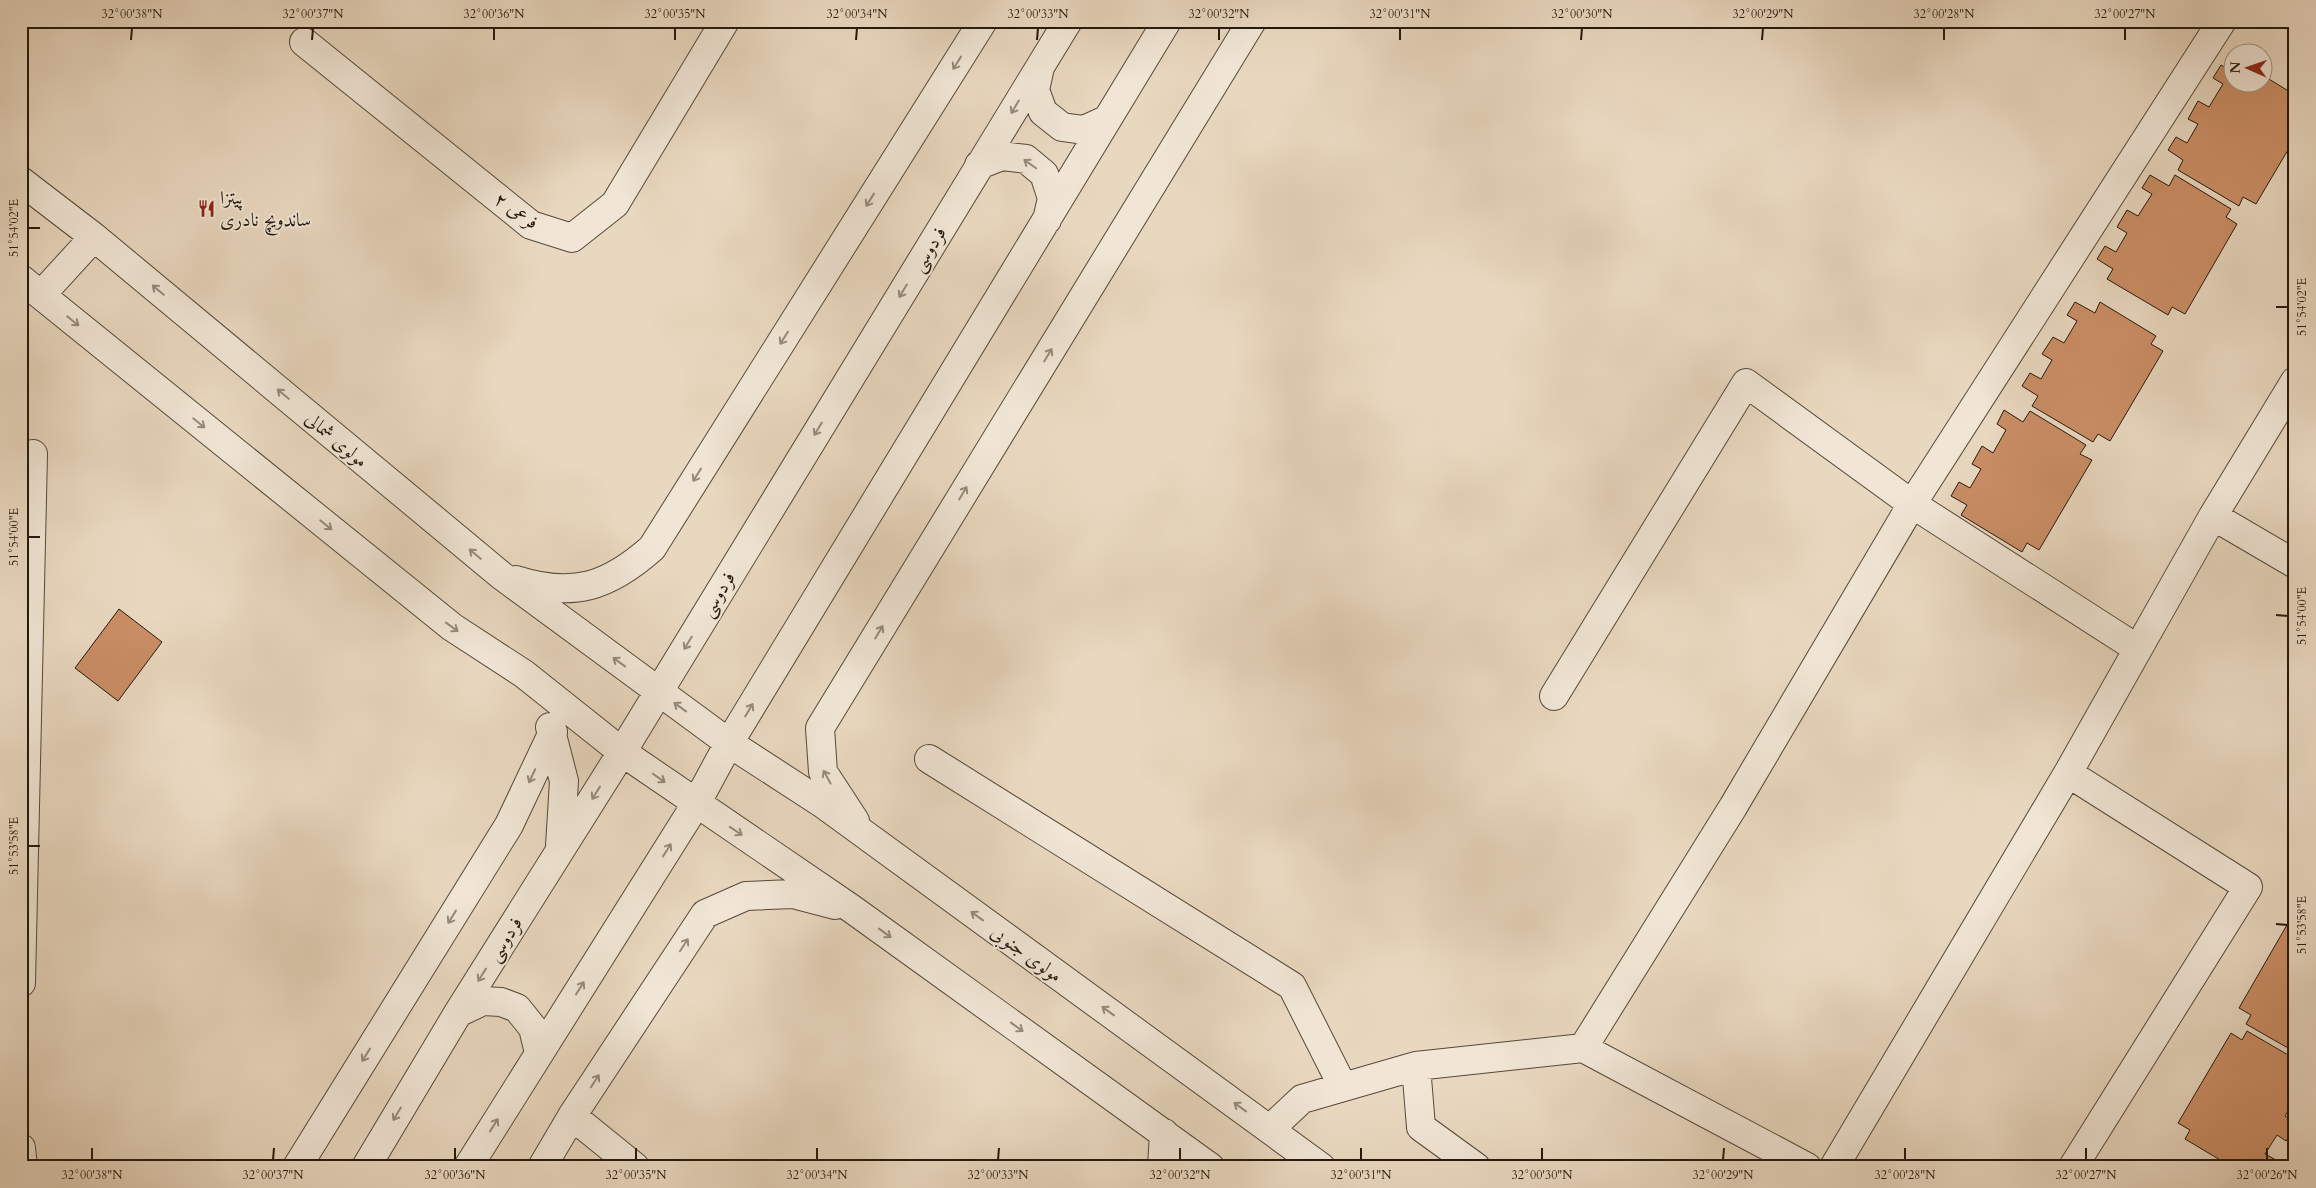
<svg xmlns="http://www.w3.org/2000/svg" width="2316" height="1188" font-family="Cardo,Amiri,serif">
<rect width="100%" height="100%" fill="#e9d8c0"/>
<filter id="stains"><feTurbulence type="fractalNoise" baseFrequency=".004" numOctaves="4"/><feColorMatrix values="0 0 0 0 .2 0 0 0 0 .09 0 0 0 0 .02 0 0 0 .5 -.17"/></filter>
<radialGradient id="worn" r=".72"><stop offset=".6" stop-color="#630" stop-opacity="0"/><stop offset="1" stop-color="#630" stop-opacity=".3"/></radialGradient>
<!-- building -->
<path fill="#cb8e66" stroke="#24190d" d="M2221 65 2234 73V82H2264V76L2295 95V138L2256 204 2243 197 2239 206 2178 170 2183 160 2168 150 2176 137 2187 143 2198 124 2188 119 2198 101 2209 107 2223 84 2213 78Z
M2150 175 2169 186 2175 175 2231 209 2226 217 2237 224 2185 314 2172 307 2168 315 2107 279 2113 269 2097 259 2105 246 2116 252 2127 233 2117 227 2127 210 2138 216 2152 194 2142 188Z
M2075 302 2095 313 2100 302 2156 336 2151 344 2163 351 2110 441 2098 434 2093 442 2032 406 2038 396 2022 386 2030 373 2041 379 2052 360 2042 354 2053 337 2064 343 2077 321 2067 315Z
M2004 410 2023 422 2030 411 2086 445 2080 454 2092 460 2039 550 2027 543 2022 552 1961 515 1967 505 1951 496 1959 482 1970 488 1981 469 1972 464 1982 446 1993 453 2006 430 1997 424Z
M119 609 162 642 118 701 75 668Z
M2291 918 2295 920V1052L2246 1024 2251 1015 2239 1008Z
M2247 1031 2295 1059V1100L2285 1116 2295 1122V1126L2286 1141 2277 1135 2265 1154 2276 1160 2272 1167H2256L2252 1164 2251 1167H2232L2185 1139 2190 1130 2178 1123 2231 1033 2242 1040Z"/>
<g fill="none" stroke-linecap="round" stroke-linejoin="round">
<defs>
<path id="minor" d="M304 42 531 225 572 238 615 204 725 21
M1040 67 1035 90 1043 112 1062 127 1084 130 1106 120
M979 165 1002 156 1026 159 1044 174 1052 198 1047 220
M21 181 94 237 502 576 729 743 823 804 1321 1167
M21 279 452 627 524 674 622 752 852 909 1210 1167
M41 295 94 237
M2213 516 2295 381
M516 580C573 598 608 587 652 548L983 21
M1554 696 1746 383 1912 504 2138 649
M550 727 564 781 560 846
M929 759 1292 986 1343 1087
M855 821 823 772 820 728 1252 21
M21 983 33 454
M458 1013 483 1001 501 1002 517 1008 533 1028 539 1053
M1583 1048 1807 1167
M1416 1066 1421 1127 1476 1167
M572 1116 635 1167
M1270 1129 1302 1099 1416 1066 1583 1048 1733 807 1912 504 2222 21
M21 1148 23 1167
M297 1167 509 825 553 732
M366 1167 458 1013 622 752 1068 21
M468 1167 696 804 729 743 1167 21
M542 1167 572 1116 705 914 746 896 793 894 835 905
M1162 1167 1164 1133
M1834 1167 2068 773
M2073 1167 2248 887 2068 773 2213 516 2295 564"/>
</defs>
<!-- minor casing -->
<use href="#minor" stroke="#55493a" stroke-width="30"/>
<!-- path -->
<path stroke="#24190d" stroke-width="3" stroke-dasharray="4 2.5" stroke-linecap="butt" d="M21 411 27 420"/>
<!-- minor -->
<use href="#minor" stroke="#f1e6d6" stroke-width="28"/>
</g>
<!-- one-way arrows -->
<defs><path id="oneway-shaft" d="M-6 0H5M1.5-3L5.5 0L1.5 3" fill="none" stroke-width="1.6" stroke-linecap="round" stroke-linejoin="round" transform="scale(1.25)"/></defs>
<g stroke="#958a7c">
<use href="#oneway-shaft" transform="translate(957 63) rotate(122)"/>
<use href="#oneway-shaft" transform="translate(1015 107) rotate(121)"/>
<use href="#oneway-shaft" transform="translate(1030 164) rotate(-145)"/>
<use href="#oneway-shaft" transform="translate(870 200) rotate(122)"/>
<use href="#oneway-shaft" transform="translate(158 290) rotate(-140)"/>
<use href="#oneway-shaft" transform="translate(903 291) rotate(121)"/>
<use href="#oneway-shaft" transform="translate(73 321) rotate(39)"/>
<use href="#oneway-shaft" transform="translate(784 338) rotate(122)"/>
<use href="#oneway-shaft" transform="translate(1048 355) rotate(-59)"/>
<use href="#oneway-shaft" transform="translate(283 394) rotate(-140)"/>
<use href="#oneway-shaft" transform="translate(199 423) rotate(39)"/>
<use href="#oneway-shaft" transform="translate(818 429) rotate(121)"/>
<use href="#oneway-shaft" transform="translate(697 475) rotate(122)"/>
<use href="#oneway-shaft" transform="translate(963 493) rotate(-59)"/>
<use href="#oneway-shaft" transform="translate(326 525) rotate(39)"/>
<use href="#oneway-shaft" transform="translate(475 554) rotate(-140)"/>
<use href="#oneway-shaft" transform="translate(452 627) rotate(36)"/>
<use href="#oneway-shaft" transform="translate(879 632) rotate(-59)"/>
<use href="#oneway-shaft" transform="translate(688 643) rotate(121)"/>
<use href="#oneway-shaft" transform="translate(619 662) rotate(-144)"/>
<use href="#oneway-shaft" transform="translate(680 707) rotate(-144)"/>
<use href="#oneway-shaft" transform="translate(749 710) rotate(-59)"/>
<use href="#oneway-shaft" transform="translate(532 776) rotate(115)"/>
<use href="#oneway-shaft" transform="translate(827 777) rotate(-119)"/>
<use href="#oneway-shaft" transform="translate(659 778) rotate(35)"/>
<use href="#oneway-shaft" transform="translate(596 793) rotate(122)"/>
<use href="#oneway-shaft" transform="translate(736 831) rotate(34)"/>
<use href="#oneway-shaft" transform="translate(667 850) rotate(-58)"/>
<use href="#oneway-shaft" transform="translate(977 916) rotate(-144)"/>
<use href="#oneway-shaft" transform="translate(452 917) rotate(122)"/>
<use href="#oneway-shaft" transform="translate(885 933) rotate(36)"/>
<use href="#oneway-shaft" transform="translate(684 945) rotate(-57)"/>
<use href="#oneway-shaft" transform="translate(482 975) rotate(122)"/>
<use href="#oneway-shaft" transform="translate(580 988) rotate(-58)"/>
<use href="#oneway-shaft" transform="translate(1108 1011) rotate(-144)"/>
<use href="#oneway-shaft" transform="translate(1017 1027) rotate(36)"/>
<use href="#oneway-shaft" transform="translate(366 1055) rotate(122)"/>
<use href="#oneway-shaft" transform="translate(595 1081) rotate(-57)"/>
<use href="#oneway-shaft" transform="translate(1240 1107) rotate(-144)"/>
<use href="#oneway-shaft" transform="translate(397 1114) rotate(121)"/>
<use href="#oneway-shaft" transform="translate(494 1125) rotate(-58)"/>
</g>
<!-- ticks -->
<path fill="none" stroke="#24190d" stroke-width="2" d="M131 40 132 28M312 40 313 28M494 40V28M675 40V28M856 40 857 28M1037 40 1038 28M1219 40V28M1400 40V28M1581 40 1582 28M1762 40 1763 28M1944 40V28M2125 40V28M28 228H40M2276 307H2288M28 537H40M2276 615 2288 616M28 846H40M2276 924 2288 925M92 1160V1148M273 1160 274 1148M455 1160V1148M636 1160V1148M817 1160V1148M998 1160 999 1148M1180 1160V1148M1361 1160V1148M1542 1160V1148M1723 1160 1724 1148M1905 1160V1148M2086 1160V1148M2267 1160V1148"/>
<!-- icons -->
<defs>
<symbol id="restaurant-bare" viewBox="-9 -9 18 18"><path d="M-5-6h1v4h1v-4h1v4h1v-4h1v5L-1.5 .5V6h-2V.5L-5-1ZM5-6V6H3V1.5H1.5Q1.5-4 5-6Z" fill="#8f2418" stroke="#f1e6d6" stroke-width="2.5" paint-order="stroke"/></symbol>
</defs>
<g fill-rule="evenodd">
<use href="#restaurant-bare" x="194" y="196" width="25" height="25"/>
</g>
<g text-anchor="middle" stroke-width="4" stroke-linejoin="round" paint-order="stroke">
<!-- poi labels -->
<g font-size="19" fill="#24190d" stroke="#f1e6d6" text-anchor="start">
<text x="220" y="204">پیتزا<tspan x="220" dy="22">ساندویچ نادری</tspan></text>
</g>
<!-- street labels -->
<g font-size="19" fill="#24190d" stroke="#f1e6d6">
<text transform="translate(517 210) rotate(35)" y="7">فرعی ۲</text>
<text transform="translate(928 249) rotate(-59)" y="7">فردوسی</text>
<text transform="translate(337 439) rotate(40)" y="7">مولوی شمالی</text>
<text transform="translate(717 594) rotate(-59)" y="7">فردوسی</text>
<text transform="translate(504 939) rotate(-58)" y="7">فردوسی</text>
<text transform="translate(1027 953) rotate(36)" y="7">مولوی جنوبی</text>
</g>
</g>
<!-- margin -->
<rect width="2316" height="1188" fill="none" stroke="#e9d8c0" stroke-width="55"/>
<!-- north arrow -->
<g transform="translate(2248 68) rotate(272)"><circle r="24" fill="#f1e6d6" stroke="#9f9486"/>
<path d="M0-4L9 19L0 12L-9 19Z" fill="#8f2418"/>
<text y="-8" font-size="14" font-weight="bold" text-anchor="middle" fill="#24190d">N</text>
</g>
<rect x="28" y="28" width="2260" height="1132" fill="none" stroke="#24190d" stroke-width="2"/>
<g font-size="12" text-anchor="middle" fill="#24190d">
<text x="132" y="18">32°00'38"N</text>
<text x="313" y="18">32°00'37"N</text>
<text x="494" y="18">32°00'36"N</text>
<text x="675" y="18">32°00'35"N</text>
<text x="857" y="18">32°00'34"N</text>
<text x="1038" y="18">32°00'33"N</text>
<text x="1219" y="18">32°00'32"N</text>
<text x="1400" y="18">32°00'31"N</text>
<text x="1582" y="18">32°00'30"N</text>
<text x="1763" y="18">32°00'29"N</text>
<text x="1944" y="18">32°00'28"N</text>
<text x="2125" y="18">32°00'27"N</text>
<text transform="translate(14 228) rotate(-90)" y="4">51°54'02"E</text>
<text transform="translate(2302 307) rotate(-90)" y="4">51°54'02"E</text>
<text transform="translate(14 537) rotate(-90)" y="4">51°54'00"E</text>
<text transform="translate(2302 616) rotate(-90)" y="4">51°54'00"E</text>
<text transform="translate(14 846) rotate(-90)" y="4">51°53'58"E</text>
<text transform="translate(2302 925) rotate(-90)" y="4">51°53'58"E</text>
<text x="92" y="1179">32°00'38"N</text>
<text x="273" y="1179">32°00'37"N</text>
<text x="455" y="1179">32°00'36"N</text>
<text x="636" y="1179">32°00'35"N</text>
<text x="817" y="1179">32°00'34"N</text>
<text x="998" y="1179">32°00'33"N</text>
<text x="1180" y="1179">32°00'32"N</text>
<text x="1361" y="1179">32°00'31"N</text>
<text x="1542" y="1179">32°00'30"N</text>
<text x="1723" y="1179">32°00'29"N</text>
<text x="1905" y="1179">32°00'28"N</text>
<text x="2086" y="1179">32°00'27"N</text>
<text x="2267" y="1179">32°00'26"N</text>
</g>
<rect width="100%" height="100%" filter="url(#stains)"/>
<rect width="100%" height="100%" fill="url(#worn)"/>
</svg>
